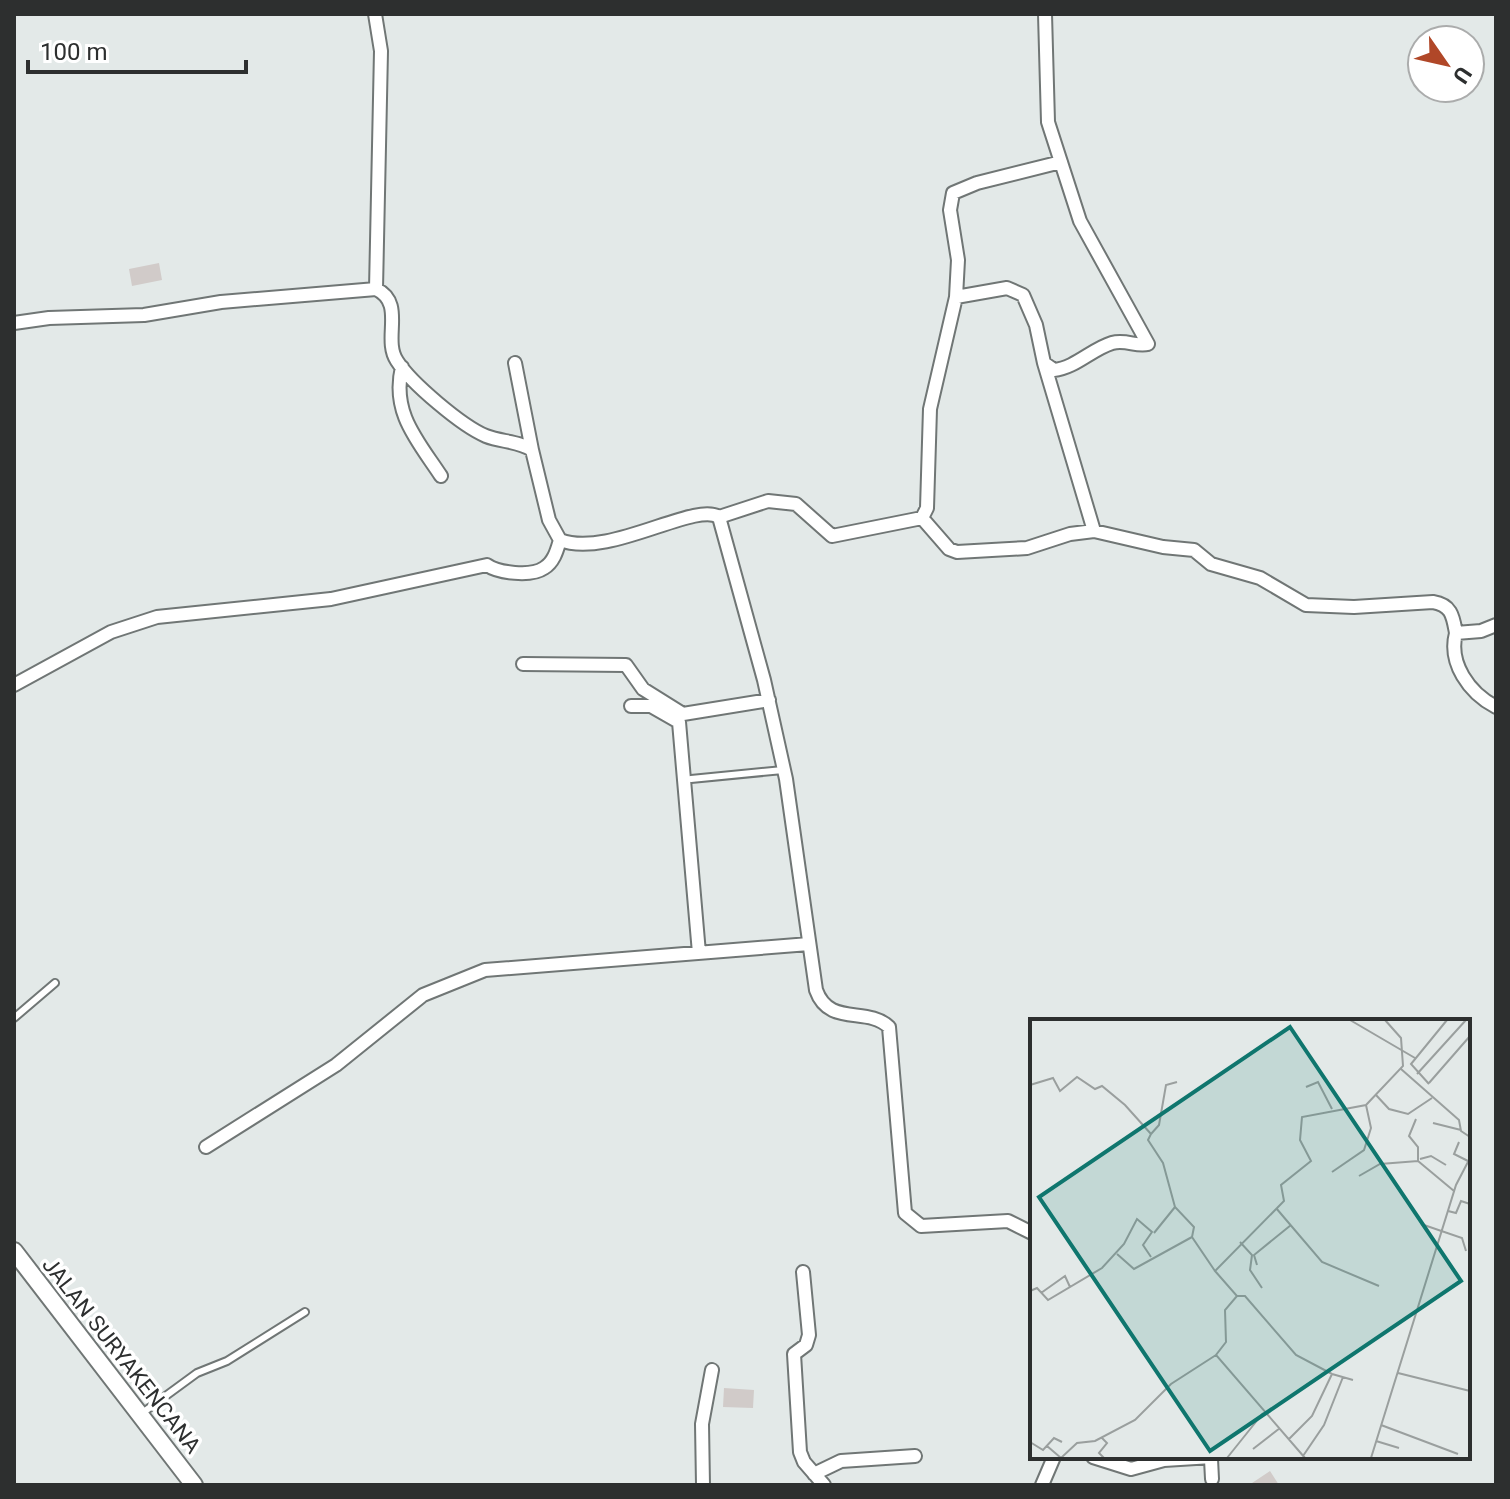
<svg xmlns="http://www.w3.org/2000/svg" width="1510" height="1499" font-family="Roboto,sans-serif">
<rect width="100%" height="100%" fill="#e3e9e8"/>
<!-- building -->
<path fill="#d1cbc9" d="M159 263 162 280 132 286 129 269Z
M724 1388 754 1390 753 1408 723 1407Z
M1270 1471 1279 1485H1249Z"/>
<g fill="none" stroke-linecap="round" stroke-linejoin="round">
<defs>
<path id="service" d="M691 779 783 770
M14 1018 55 983
M141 1414 197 1373 227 1361 305 1312"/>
<path id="minor" d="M375 14 381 51 376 289
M956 297 1007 288 1023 295 1036 325 1044 363 1054 370C1075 368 1092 349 1112 343 1126 339 1136 347 1148 344L1080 221 1048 122 1045 14
M14 323 49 318 144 315 221 302 376 289C406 303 382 339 397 361 411 383 462 426 486 436 501 442 519 441 532 450L549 520 560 540C608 559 695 501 719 517L764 680 786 779 816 990C829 1027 867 1006 889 1027L905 1213 921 1226 1008 1221 1032 1233
M515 363 532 450
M1044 363 1094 531
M402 367C391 413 418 441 441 476
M719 517 768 501 796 504 832 536 922 518
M922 518 949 549 957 552 1027 548 1070 534 1094 531 1163 547 1194 550 1211 564 1260 578 1306 605 1354 607 1433 602C1452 605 1453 617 1456 633L1481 631 1496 625
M922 518 927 508 930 409 956 297 958 260 950 210 953 193 977 183 1061 162
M1456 633C1448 663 1469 693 1496 707
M523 664 626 665 643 689 683 714 769 700
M14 685 111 632 157 617 331 599 487 565C498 573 531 577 544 568 554 562 557 550 560 540
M631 706H651L679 722 699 953
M206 1147 336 1065 423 995 485 970 809 944
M803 1272 809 1335 806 1345 794 1354 800 1452 804 1462 824 1485
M1093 1457 1131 1469 1164 1460 1212 1457
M1211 1459 1212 1479
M814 1474 841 1461 915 1456
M703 1485 702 1424 712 1370
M1042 1485 1054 1457"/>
<path id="tertiary" d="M14 1251 194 1485"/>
</defs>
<!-- service casing -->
<use href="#service" stroke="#707675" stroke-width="10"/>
<!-- minor casing -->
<use href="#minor" stroke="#707675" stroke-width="16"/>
<!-- tertiary casing -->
<use href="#tertiary" stroke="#707675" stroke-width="20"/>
<!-- service -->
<use href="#service" stroke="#fff" stroke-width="6"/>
<!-- minor -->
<use href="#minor" stroke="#fff" stroke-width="12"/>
<!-- tertiary -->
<use href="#tertiary" stroke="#fff" stroke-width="16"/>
</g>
<g text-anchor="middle" stroke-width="7" stroke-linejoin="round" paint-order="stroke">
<!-- street labels -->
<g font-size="22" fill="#2d2f2f" stroke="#fff">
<text transform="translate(122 1355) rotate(52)" y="8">JALAN SURYAKENCANA</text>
</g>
</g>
<!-- overview -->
<g transform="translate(1030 1019)">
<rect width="440" height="440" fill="#e3e9e8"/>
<path fill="none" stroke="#9a9f9e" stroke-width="2" d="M320 1 385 39M371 50 429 101 431 112 440 118M387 55 436 1M399 64 440 17M399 65 381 45 417 1M0 66 23 59 30 72 47 58 65 70 72 67 95 86 121 115 118 121 133 144 145 188 164 208 162 218 185 252M276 68 288 63 302 90M346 76 359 90 378 95 402 79M386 100 379 117 388 128V142M403 104 431 111M121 115 129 106 136 66 147 63M429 123 424 135 438 142M390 140 401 137 416 146M302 153 334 131 341 109 336 86M329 157 350 145 388 142 424 172M246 189 292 243 349 267M418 192 426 194 431 182 440 185M391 205 432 219 436 232M124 214 145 188M210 223 222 236 220 251 232 269M87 235 104 250 162 218M227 246 224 236 261 206M0 272 7 269 18 281 72 249 94 225 107 200 122 213 113 226 121 238M11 274 35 257 40 268M207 277H215L266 336 302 355M368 354 440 372M351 406 428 435M71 418 77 424 69 434 74 439M259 420 282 397 302 355 323 361M346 422 369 429M0 423 13 431 24 419 32 423M17 427 31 439 47 424 65 422 105 401 141 365 186 336M223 430 250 409M273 437 294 406 313 358M197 439 233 394M275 439 186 336 196 323 195 291 207 277 185 252 254 182 251 166 281 142 270 121 272 98 336 86 373 47 371 19 355 1M341 439 426 166 440 139"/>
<path fill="#0f766e" fill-opacity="0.15" stroke="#0f766e" stroke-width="4" d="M260 8 431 262 180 432 9 178Z"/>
<rect width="440" height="440" fill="none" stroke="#2d2f2f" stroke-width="4"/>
</g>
<!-- border -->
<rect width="1510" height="1499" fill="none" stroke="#2d2f2f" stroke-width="32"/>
<!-- north arrow -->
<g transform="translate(1446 64) rotate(124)"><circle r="38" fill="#ffffff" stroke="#abacac" stroke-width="2"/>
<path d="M0-6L14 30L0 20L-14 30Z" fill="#b04728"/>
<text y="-12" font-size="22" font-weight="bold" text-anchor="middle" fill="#2d2f2f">U</text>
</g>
<!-- scale -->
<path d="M28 60v12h218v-12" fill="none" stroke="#2d2f2f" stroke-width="4"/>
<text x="40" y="60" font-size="24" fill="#2d2f2f" stroke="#ffffff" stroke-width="6" paint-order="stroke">100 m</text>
</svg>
